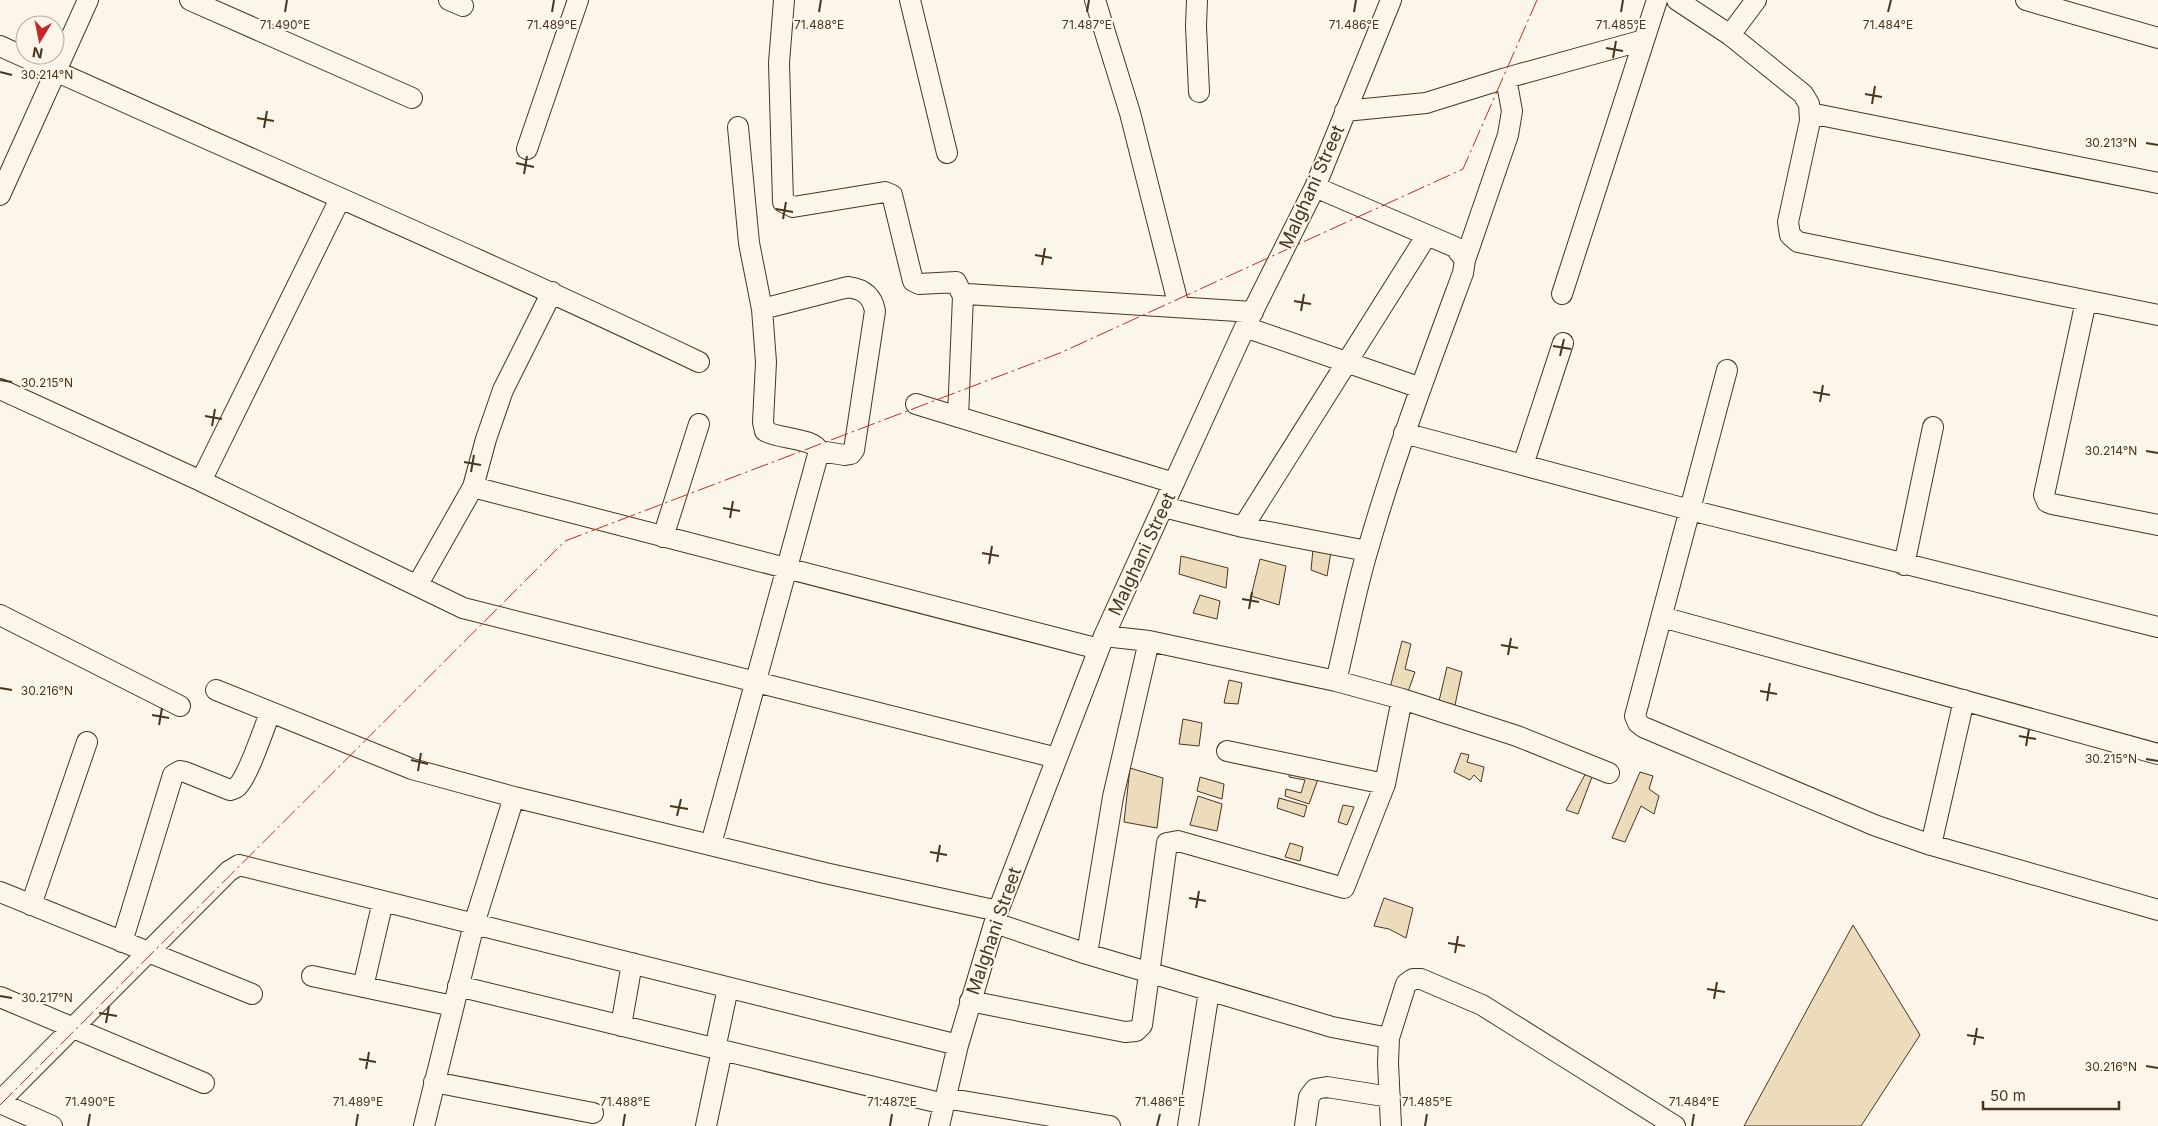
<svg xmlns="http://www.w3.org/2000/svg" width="2158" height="1126" font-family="Inter,sans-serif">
<rect width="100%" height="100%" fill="#fbf6e9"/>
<!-- building -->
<path fill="#ecdcbc" stroke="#4a3520" d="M1313 549 1331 552 1327 576 1311 570Z
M1181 556 1228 568 1226 588 1179 574Z
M1260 559 1286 566 1279 605 1251 596Z
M1200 595 1220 601 1217 619 1193 613Z
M1402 641 1411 644 1405 669 1415 672 1408 692 1390 688Z
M1447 667 1462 672 1455 705 1439 701Z
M1229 680 1242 683 1238 704 1224 703Z
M1183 719 1202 723 1199 746 1179 744Z
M1461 753 1469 755 1467 762 1484 767 1481 782 1474 775 1470 780 1454 772Z
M1291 765 1321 771 1309 804 1285 796 1286 789 1301 793 1305 780 1289 777Z
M1130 768 1163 778 1157 828 1124 822Z
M1587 771 1592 777 1578 814 1566 810Z
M1640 772 1653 776 1649 789 1659 796 1654 814 1641 806 1625 842 1612 838Z
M1200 777 1224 784 1222 799 1197 791Z
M1198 796 1222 804 1217 831 1190 825Z
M1279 798 1307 806 1304 817 1277 808Z
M1343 805 1354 807 1347 825 1338 822Z
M1290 843 1303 847 1300 861 1285 857Z
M1384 898 1413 908 1406 938 1389 929 1374 926Z
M1853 925 1920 1035 1861 1126H1744Z"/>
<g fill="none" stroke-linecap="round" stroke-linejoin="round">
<defs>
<path id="minor" d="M190 0 412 98
M449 0 463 6
M784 0 779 63 783 202 793 207 885 192 892 195 913 281 919 284 956 282 963 296 958 417
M910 0 947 153
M1095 0 1130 113 1179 307
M1197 0 1196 26 1199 92
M1677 0 1730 35 1803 94 1809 104 1810 121 1788 222 1790 235 1798 242 2158 315
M2026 0 2158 38
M1730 35 1756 0
M0 46C233 152 468 252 699 362
M1345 111 1426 103 1506 78 1644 40
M1810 113 2158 183
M527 149 578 0
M1315 187 1455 247 1465 260
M0 195 88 0
M1562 294 1657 0
M963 296 967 294 1253 312
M2086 301 2044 495 2047 502 2052 504 2158 525
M762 309 848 287C863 289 872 295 875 311L854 450 851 454 845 455 819 451
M1245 327 1421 388
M1727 370 1635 716 1638 723 1643 727 1874 825 1931 845 2158 910
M0 389 201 481 463 608 1057 758
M916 404 1174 483
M1404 433 1690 510 2158 627
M1523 465 1563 343
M201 481 340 199
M473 487 1099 649
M1164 507 1243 527 1367 551
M1243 527 1427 235
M663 537 699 424
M1904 565 1933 427
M418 584 473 487 486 439 503 390 552 292
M0 615 180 706
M1662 617 2158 754
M1104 636 1149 641 1336 681 1402 699 1517 736 1609 773
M1336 681C1347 637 1355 592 1368 549 1395 455 1429 365 1463 273L1465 260 1508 135 1512 111 1506 78
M216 690 412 769 514 797 825 873 998 911
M1227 751 1385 784
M711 844 819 451C814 438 778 439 765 431L763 422 766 362 762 309 749 243 738 127
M1931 845 1964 700
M0 892 252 994
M31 905 87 742
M995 923 1087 954 1302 1018 1332 1027 1389 1038
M122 942 173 775 180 771 185 772 230 790C233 789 235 789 237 787 248 777 264 728 270 713
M1087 954 1113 797 1149 641
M312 976 453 1006
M458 986 944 1104
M363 987 383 901
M0 997 204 1083
M970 1001 1125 1032 1136 1031 1142 1025 1167 843 1178 841 1344 888 1385 784 1402 699
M621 1026 632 963
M715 1049 728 988
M434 1082 593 1113
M945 1098 1110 1126
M0 1101 229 871 239 865 958 1045
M0 1103 52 1126
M424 1126 474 924 514 797
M706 1126 722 1050
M939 1126 958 1045 998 911 1104 636 1245 327 1315 187 1391 0
M1188 1126 1209 991
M1305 1126 1309 1097 1315 1089 1327 1087 1390 1097
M1391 1126 1388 1063 1389 1038 1406 984 1413 979H1421L1482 1005 1675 1126"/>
</defs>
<!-- minor casing -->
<use href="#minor" stroke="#4a3520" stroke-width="22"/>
<!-- minor -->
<use href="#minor" stroke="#fbf6e9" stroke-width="20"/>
<!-- power -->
<path stroke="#c62828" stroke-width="1" stroke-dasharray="18 4 2.5 4" stroke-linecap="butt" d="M0 1105 565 541 1060 353 1463 169 1537 0"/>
</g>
<!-- ticks -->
<path fill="none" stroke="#4a3520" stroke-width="2" d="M285 12 287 0M552 12 554 0M819 12 821 0M1087 12 1089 0M1354 12 1356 0M1621 12 1623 0M1888 12 1891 0M1606 48 1623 51M1613 58 1616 41M0 72 12 75M1865 94 1882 97M1872 104 1875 86M257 118 274 121M264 128 267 111M2146 143 2158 145M516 163 534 167M524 174 527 156M776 209 793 212M783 219 786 202M1035 255 1052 258M1042 265 1045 248M1294 301 1311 304M1301 311 1304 294M1553 346 1571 349M1560 356 1564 339M0 380 12 382M1813 392 1830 395M1820 402 1823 385M205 416 222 419M212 426 215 409M2146 451 2158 453M464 462 481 465M471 472 474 455M723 508 740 511M730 518 733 501M982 553 999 556M989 564 992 546M1242 599 1259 602M1249 609 1252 592M1501 645 1518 648M1508 655 1511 638M0 688 12 690M1760 691 1777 694M1767 701 1770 683M152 715 169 718M159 725 162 708M2019 736 2036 739M2026 746 2029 729M2146 759 2158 761M411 760 428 764M418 771 421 753M670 806 688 809M677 816 681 799M930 852 947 855M937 862 940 845M1189 898 1206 901M1196 908 1199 891M1448 943 1465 946M1455 953 1458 936M1707 989 1725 992M0 996 12 998M1714 999 1717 982M99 1013 117 1016M106 1023 109 1006M1967 1035 1984 1038M1974 1045 1977 1028M359 1059 376 1062M2146 1066 2158 1068M366 1069 369 1052M88 1126 90 1114M356 1126 358 1114M623 1126 625 1114M890 1126 892 1114M1157 1126 1160 1114M1425 1126 1427 1114M1692 1126 1694 1114"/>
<g text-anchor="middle" stroke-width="4" stroke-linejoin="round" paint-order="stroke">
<!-- street labels -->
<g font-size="18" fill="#4a3520" stroke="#fbf6e9">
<text transform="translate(1312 187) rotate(-66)" y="6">Malghani Street</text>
<text transform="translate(1142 554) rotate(-65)" y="6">Malghani Street</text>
<text transform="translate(994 931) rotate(-71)" y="6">Malghani Street</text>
</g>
</g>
<g font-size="12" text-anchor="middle" fill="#4a3520" stroke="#fbf6e9" stroke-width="4" stroke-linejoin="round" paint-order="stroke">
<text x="285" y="29">71.490°E</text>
<text x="552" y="29">71.489°E</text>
<text x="819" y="29">71.488°E</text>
<text x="1087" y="29">71.487°E</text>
<text x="1354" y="29">71.486°E</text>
<text x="1621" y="29">71.485°E</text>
<text x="1888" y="29">71.484°E</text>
<text x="47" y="79">30.214°N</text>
<text x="2111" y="147">30.213°N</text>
<text x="47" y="387">30.215°N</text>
<text x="2111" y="455">30.214°N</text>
<text x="47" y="695">30.216°N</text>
<text x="2111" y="763">30.215°N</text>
<text x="47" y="1002">30.217°N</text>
<text x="2111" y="1071">30.216°N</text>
<text x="90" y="1106">71.490°E</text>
<text x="358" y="1106">71.489°E</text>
<text x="625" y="1106">71.488°E</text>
<text x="892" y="1106">71.487°E</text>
<text x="1160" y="1106">71.486°E</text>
<text x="1427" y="1106">71.485°E</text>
<text x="1694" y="1106">71.484°E</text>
</g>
<!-- north arrow -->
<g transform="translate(40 40) rotate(190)"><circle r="24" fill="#fbf6e9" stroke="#b4a999"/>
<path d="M0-4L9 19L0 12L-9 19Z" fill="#c62828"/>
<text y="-8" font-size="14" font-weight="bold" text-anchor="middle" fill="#4a3520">N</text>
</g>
<!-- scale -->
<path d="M1983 1101v8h136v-8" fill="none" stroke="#4a3520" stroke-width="2.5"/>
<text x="1990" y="1101" font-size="15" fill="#4a3520" stroke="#fbf6e9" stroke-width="4" paint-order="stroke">50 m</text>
</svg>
